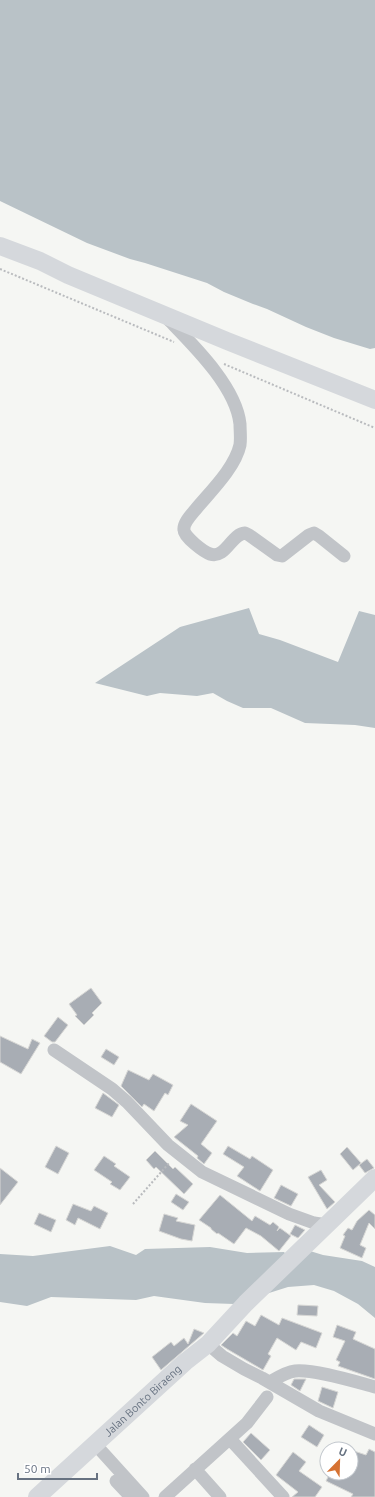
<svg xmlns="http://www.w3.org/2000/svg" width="375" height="1497" font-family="Ubuntu,sans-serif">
<rect width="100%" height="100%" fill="#f5f6f3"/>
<!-- water -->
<path fill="#b9c2c7" d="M0 0H375V348L370 349 334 338 306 327 267 309 253 304 224 292 207 283 145 263 130 259 87 243 0 201Z
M249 608 259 634 280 640 338 662 359 611 375 615V728L355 725 305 723 271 708H243L227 701 213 693 197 696 160 693 147 696 95 683 180 627Z
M110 1246 136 1255 145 1249 210 1247 247 1253 284 1252 289 1258 310 1251 323 1255 362 1261 375 1267V1318L358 1304 334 1291 314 1285 288 1287 234 1304 205 1303 154 1296 136 1300 51 1297 27 1306 0 1302V1254L33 1256Z"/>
<!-- building -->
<path fill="#a8adb4" stroke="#d7d7d5" d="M91 988 102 1003 92 1013 94 1015 84 1025 75 1016 77 1015 69 1004Z
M58 1017 68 1025 55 1042H52L44 1036Z
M0 1036 28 1049 32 1039 40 1043 21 1074 0 1062Z
M106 1049 119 1057 114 1065 101 1057Z
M128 1070 149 1080 153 1074 173 1085 168 1095 165 1093 154 1111 144 1104 142 1107 121 1086Z
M103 1093 119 1105 112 1117 95 1108Z
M191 1104 217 1121 201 1144 212 1153 204 1164 197 1158 198 1156 174 1137 188 1125 180 1121Z
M56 1146 69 1153 58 1174 45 1167Z
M228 1146 250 1159 252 1156 273 1170 260 1191 237 1176 244 1167 223 1154Z
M347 1147 361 1163 353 1170 340 1154Z
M155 1151 173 1169 175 1167 193 1184 184 1194 156 1167 154 1169 146 1160Z
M104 1156 116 1164 114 1166 130 1177 120 1190 110 1184 112 1182 94 1170Z
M367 1159 374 1168 365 1173 359 1165Z
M0 1168 18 1182 0 1205Z
M321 1170 327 1180 319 1185 335 1202 327 1209 308 1177Z
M281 1185 298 1194 291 1206 274 1198Z
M176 1194 189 1202 183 1210 171 1202Z
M220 1195 252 1221 255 1216 270 1225 273 1222 279 1227 277 1231 280 1228 291 1236 279 1251 261 1236 246 1228 234 1244 218 1233 217 1234 211 1229V1228L199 1220Z
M73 1204 91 1211 94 1206 108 1213 100 1229 78 1218 75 1225 66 1220Z
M369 1210 375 1215V1229L369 1223 360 1245 366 1248 362 1258 340 1248 345 1236 343 1235 348 1228 352 1230 357 1221Z
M39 1213 56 1220 51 1232 34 1224Z
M164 1214 178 1218 176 1221 195 1225 192 1241 181 1239 159 1231Z
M295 1225 305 1230 298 1238 290 1234Z
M298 1305 318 1306 317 1316 297 1315Z
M261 1315 279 1325 282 1318 322 1333 316 1348 301 1342 296 1350 277 1338 268 1354 271 1356 263 1370 227 1349 221 1345 233 1333 237 1336 246 1321 255 1326Z
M337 1325 356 1332 353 1339 375 1349V1379L338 1366 340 1362 336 1360 345 1341 333 1337Z
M194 1329 204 1333 161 1370 152 1357 171 1342 174 1346 184 1338 188 1344Z
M294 1379H306L300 1391 291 1385Z
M322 1387 338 1392 333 1408 318 1401Z
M309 1425 324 1435 317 1447 301 1437Z
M251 1433 270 1450 261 1460 243 1442Z
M369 1449 375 1452V1497H351L353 1494 326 1481 330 1473H351V1450L366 1455Z
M293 1452 306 1462 299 1471 322 1487 315 1497H292L298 1492 276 1475Z"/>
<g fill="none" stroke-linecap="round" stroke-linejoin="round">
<!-- path -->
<path stroke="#b9bbbe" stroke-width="2" stroke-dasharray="2 2" stroke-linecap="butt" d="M0 269 174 342
M224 364 375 428
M133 1204 170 1162"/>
<!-- street -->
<path stroke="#c1c4c8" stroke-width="13" d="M167 318C192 344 236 386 240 424 240 430 241 439 240 445 235 468 210 492 196 509 191 515 183 523 184 530 184 537 204 552 210 554 226 559 231 534 245 533L249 535 277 555 282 556 309 535 314 533 319 536 344 556
M54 1050 112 1089 127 1102 168 1145 202 1172 289 1214 314 1223 327 1225
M208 1344 222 1356 244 1369 262 1378 319 1411 375 1434
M270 1382C277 1378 286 1372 295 1371 314 1369 356 1382 375 1387
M230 1439 283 1497
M95 1444 143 1497
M195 1469 220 1497
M116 1481 131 1497
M165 1497 247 1423 267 1397"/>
<!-- secondary -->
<g stroke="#d5d8dc" stroke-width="18">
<path d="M0 246 40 261 68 275 227 341 375 400"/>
<path id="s1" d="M37 1497 185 1362 208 1344 246 1303 375 1178"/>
</g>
</g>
<g text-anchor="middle" stroke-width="4" stroke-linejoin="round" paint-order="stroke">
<!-- street labels -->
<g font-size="11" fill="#677281" stroke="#fff">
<text dy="4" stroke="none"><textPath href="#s1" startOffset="143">Jalan Bonto Biraeng</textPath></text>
</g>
</g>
<!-- north arrow -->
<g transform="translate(339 1461) rotate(23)"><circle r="19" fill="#ffffff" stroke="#c2c7cd"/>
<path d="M0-3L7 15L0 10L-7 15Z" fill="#d67233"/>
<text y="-6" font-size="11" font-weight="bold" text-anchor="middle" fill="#677281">U</text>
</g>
<!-- scale -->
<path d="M18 1473v6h79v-6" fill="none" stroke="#677281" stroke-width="2"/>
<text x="24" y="1473" font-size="12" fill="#677281" stroke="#ffffff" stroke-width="3" paint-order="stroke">50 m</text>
</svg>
